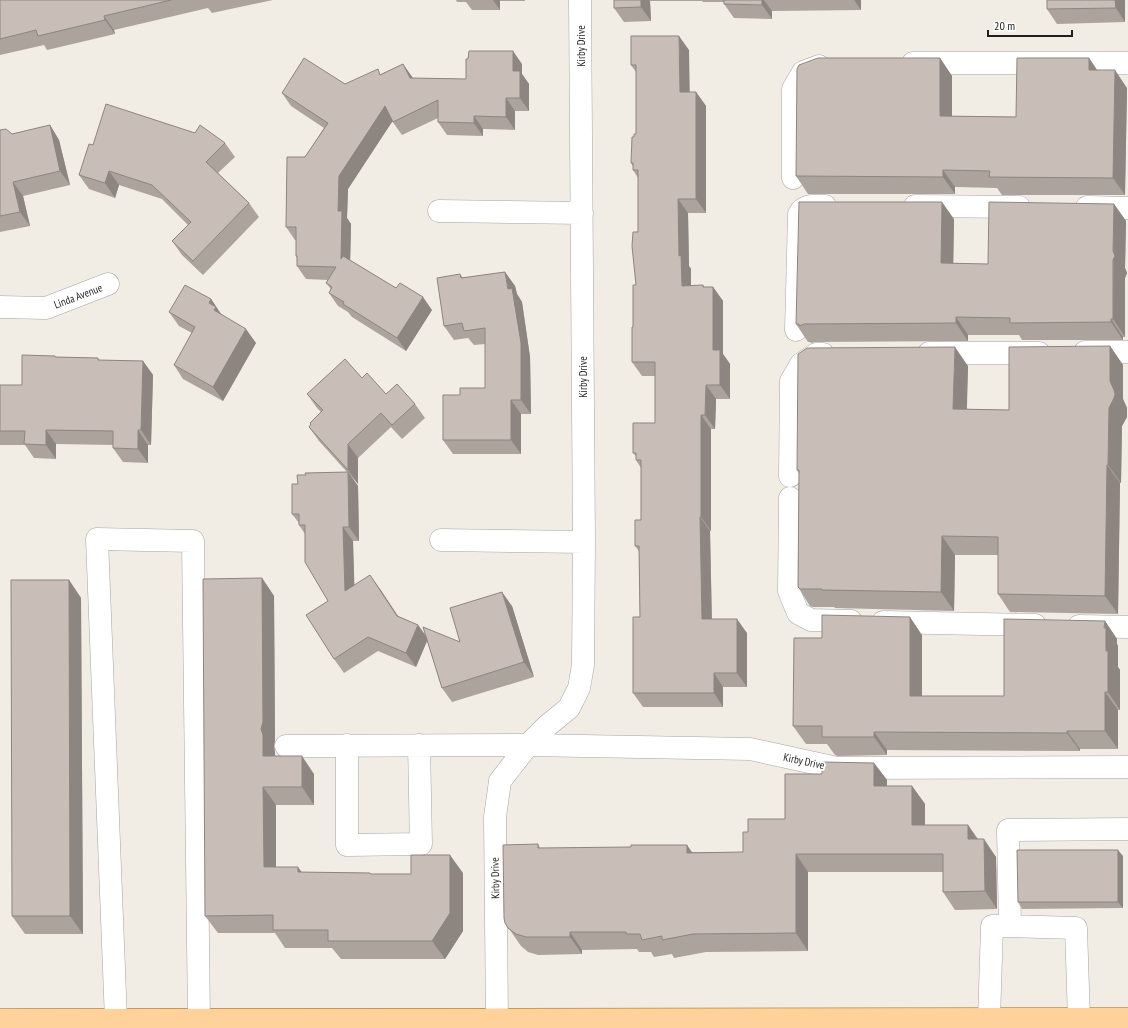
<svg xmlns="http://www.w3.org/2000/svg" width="1128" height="1028" font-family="'PT Sans Narrow',sans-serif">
<rect width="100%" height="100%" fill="#f1ece4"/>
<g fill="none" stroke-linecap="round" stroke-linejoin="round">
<defs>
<path id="minor" d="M913 63H1128
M793 178V89L803 72 819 66
M915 206 1019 207
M1087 207 1128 208
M439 211 582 213
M0 307 46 308 108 284
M796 330 799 214C804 204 815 206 825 206
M1085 352H1128
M929 353H1039
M790 476 791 381 801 364 816 354H823
M790 498 789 591 798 613 811 620 851 621
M441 540 584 542
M883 622 1035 625
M1079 626 1128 627
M347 745V845L421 844 419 745
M286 746 528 745 750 749 837 768 1128 767
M1079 1019 1076 928 1010 926 1008 830 1128 829
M116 1020 97 539 193 541 199 1020
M497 1020 495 817 500 781 528 745 547 726 569 708 579 688 583 665 584 542 580 0
M989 1020 992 926H1010"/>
<path id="major" d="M0 1020 1128 1019"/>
</defs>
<!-- minor casing -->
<use href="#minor" stroke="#a6a6a6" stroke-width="23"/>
<!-- major casing -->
<use href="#major" stroke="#9a6300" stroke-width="23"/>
<!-- minor -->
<use href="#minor" stroke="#fff" stroke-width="22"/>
<!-- major -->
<use href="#major" stroke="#ffd19b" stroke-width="22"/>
</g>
<!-- wall -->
<path fill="#ada39d" d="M0 0H273L212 13 208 8 114 30 115 34 47 50 44 45 0 55Z
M456 0H525V1H500V10H472L466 2H457Z
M614 0H861V10L772 11V19L734 18 724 4V2H703L702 1H650L651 21 624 22 614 8Z
M1125 0V22L1057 24 1047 9Z
M689 50V92H696L706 106V213H688L689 266 691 269V285L705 287H713L723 301V354L730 364V399H716L715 429H711V531H710L712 619 747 633V687H723V707H643L633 693 640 617 639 551 635 546 641 520V468L636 460V456L633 453 655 423V376H642L632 362 636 285 638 232V178L633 170V166L631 163 634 137 636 134V72L631 65Z
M940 58 952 76V116L1016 117 1089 58 1097 70 1127 88 1125 195H1002L997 188 955 187V194H808L796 176Z
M403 64 413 78 466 79 522 64V74L529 84V111H515V130L483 129V136L447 135 438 122V118L402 135 392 121 348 189 347 218 351 224 350 260 432 310 406 351 352 317 348 312 338 306 329 293 331 289 326 283 328 280 306 279 297 266V258L296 256V240H295L286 227 305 157 324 128 291 106 282 93 345 84 381 74Z
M50 125 59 140 70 185 23 196 30 226 0 232V130L12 134Z
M225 143 235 157 218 173 249 203 259 217 203 275 182 255 172 241 188 225 162 199 119 185 115 198 89 189 79 175 93 145Z
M1114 204 1126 221 1125 268 1127 273 1125 278V337H1123V340H1022L1019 335H968V341L816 342 811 343 810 342H808L796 324 954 219 953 264H988Z
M505 272 515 286 517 294 522 302 530 357 531 414H521V454H453L443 440 460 395 485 388V344L474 345 468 338 454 340 444 326 460 274 463 278Z
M211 299 221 314 256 343 223 401 183 379 174 365 192 333 179 326 169 312Z
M1110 346 1123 365V399L1127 408V417L1122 426 1121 483H1120L1118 614 1010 612 998 594V555H955L954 611 835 608 834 607H813L810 606 798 587 799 474 797 470 968 366 967 409 1009 410Z
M56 357 98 358 99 360 143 361 153 375 151 445H148V463L123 462 113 448V445L56 444V459L34 458 25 445H0V385H22Z
M362 378 386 394 415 404 425 418 402 439 391 427 358 458V484L351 476 358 486 359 541H353L354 585 380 589 398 616 418 625 426 636 460 642 512 606 534 677 452 702 442 688 427 640 416 667 378 651 344 673 334 659 328 601 305 534 299 525V523L292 514 298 484 306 475 347 472 319 441 309 427 311 425 310 423 321 412 317 408 307 394Z
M262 578 274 596 275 740 274 746 275 753V756L314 774V805H276V867L302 872 370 873 371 874H411L463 873V931L445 959H341L332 948H285L275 933H218L205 916Z
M69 580 81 598 83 934H25L12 916Z
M1105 621 1117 639V644L1118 646V667L1120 670V710H1118V749H1080V751L887 750V755L838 756 835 755 827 744H806L793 726 822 638 922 635V696H1004Z
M874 763 887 780V786H912L925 804V825H968L978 839 996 857 997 909 955 910 943 892V872H808V951L706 952 674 958 672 954 654 957 651 952H639L637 949 582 950V954L538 955 528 952 521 946 505 923 538 844 540 848 692 852H743L748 832 785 819 822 774Z
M1123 856V908L1022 909 1018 902Z"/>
<!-- shaded-wall -->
<path fill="#8d8580" d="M493 0H500V10Z
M641 0H649L650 1 651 21 641 7Z
M762 0H764L772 11V19L762 5Z
M854 0H861V10Z
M1115 0H1125V22L1116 8Z
M104 16 114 30 115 34 105 20Z
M679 36 689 50 690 106 680 92Z
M513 51 522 64V74L529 84V111L520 98 513 71Z
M940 58 952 76V133L940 116Z
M1089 58 1101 76 1089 70Z
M403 64 412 77 419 91 410 78Z
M1115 70 1127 88 1125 195 1113 178Z
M696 92 706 106V213L696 199Z
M506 98 515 111V130L506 117Z
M385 106 394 119 348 189 347 218 351 224 350 272 341 259 338 211 339 176Z
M474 116 483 129V136L474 123Z
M50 125 59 140 70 185 60 171Z
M943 170 955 187V194L943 177Z
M109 171 119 185 115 198 105 183Z
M13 182 23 196 30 226 20 212Z
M678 199 688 213 689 266 691 269V300L682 286 679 256Z
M942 202 954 219 953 281 941 263Z
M1114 204 1126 221 1125 268 1127 273 1125 278V337L1113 319Z
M505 272 515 286 517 294 522 302 530 357 531 414 521 400 508 289Z
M703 285 713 299V287L723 301V354L730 364V399L720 385 713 350Z
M423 297 432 310 406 351 397 338Z
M211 299 221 314V315L224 324 209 303Z
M956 317 968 335V341L956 323Z
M1111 319 1123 337V340L1111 322Z
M246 329 256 343 223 401 213 387Z
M1110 346 1123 365V399L1127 408V417L1122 426 1121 483 1108 465Z
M955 347 968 366 966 427 953 409Z
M143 361 153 375 151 445 141 430Z
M706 385 716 399 715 429 705 415Z
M511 400 521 414V454L511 440Z
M701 415 711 429V531L701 517Z
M46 430 56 444V459L46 445Z
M138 430 148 445V463L138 449Z
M348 444 358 458V484L348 470Z
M1107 465 1120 483 1118 614 1105 596Z
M348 472 358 486 359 541 349 527Z
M700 517 710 531 712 633 702 619Z
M343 527 353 541 355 605 345 591Z
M942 536 955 555 954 611 941 592Z
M370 575 380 589 407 630 397 616Z
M262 578 274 596 275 740 274 746 275 753 276 774 263 756 261 729Z
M69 580 81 598 83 934 70 916Z
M502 592 512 606 534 677 524 662Z
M910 617 922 635V714L910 696Z
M737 619 747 633V687L737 673Z
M1105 621 1117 639V644L1118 646V667L1120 670V710L1108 692Z
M418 625 428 639 416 667 406 653Z
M714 673 723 687V707L714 693Z
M1105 692 1118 710V749L1105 731Z
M1067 731 1080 749V751L1067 733Z
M874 732 887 750V755L874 737Z
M302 756 314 774V805L302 787Z
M874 763 887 780V804L874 786Z
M912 786 925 804V843L912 825Z
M263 787 276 805V885L264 867Z
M968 825 980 843 968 839Z
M984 839 996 857 997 909 985 891Z
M687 845 699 862 687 853Z
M1118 850 1123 856V908L1118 902Z
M796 854 808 872V951L796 933Z
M450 855 463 873V931L445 959 432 941Z
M298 867 311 885 298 872Z
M570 932 582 950V954L570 937Z"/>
<!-- building -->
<path fill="#c9beb7" stroke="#8d8580" d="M0 0H171L104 16 105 20 38 36 36 30 0 39Z
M614 0H641V7L614 8Z
M724 0H762V5L724 4Z
M1047 0H1115L1116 8 1047 9Z
M631 36H679L680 92H696V199H678L679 256 681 255 682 286 703 285V287H713V350H720V385H706L705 415H701V517H700L702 619H737V673H714V693H633V617H640L639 546H635V520H641V460H636V453H633V423H655V362H632V327H633V285H636L632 246 633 232H638V170H633V163H631L632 137H634V134H636V65H631Z
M469 51H513V71H520V98H506V117L474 116V123L438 122V100L393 122 385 106 339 176 338 211H342L341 259 343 256 396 288 400 283 423 297 397 338 343 304 344 302 329 293 332 287 326 283 336 267 297 266V256H296V227H286L287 157H305L328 123 282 93 304 58 345 84 378 69 380 75 403 64 410 78 466 79V59H468Z
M818 58H940V116L1016 117 1017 58H1089V70H1115L1113 178 989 177 990 171 943 170V177L796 176 797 69 799 65Z
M106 104 195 133 200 125 225 143 206 162 249 203 193 261 172 241 191 222 152 185 109 171 105 183 79 175 89 144 93 145Z
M50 125 60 171 13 182 20 212 0 216V130L6 129 12 134Z
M799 202H942L941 263 988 264 989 202 1114 204 1113 251 1115 256 1113 260V319H1111V322L1010 323V318L956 317V323L804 324 799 326V324H796Z
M505 272 508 289 512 288 521 343V400H511V440H443V395H460V388H485V328L464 331 462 323 444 326 437 278 460 274 461 278Z
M185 285 211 299 209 303 216 307 214 310 246 329 213 387 174 365 195 327 169 312Z
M1110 346V381L1114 390 1115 394 1114 398 1109 408 1108 465H1107L1105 596 998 594V537L942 536 941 592 822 590V589H800L798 587 799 470H797L798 354 807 348 955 347 953 409 1009 410V347Z
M22 355 55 356V357L98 358V360L143 361 141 430H138V449L113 448V431L46 430V445L24 444 25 431H0V385H22Z
M345 359 362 378 367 373 386 394 397 384 415 404 392 425 381 413 348 444V470L309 427 311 424 310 423 323 410 307 394Z
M348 472 349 527H343L345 591 370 575 397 616 418 625 406 653 368 637 334 659 306 615 328 601 305 562V525H299V514H292V484H298L297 475H306L305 473Z
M262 578 263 722 261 729 263 735V756H302V787H263L264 867H298V872L370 873 371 874H411V855H450V913L432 941H328V930H273V915L205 916 203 579Z
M11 580H69L70 916H12Z
M502 592 524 662 442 688 423 627 460 642 450 608Z
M822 615 910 617V696H1004V619L1105 621 1104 628H1106V651H1108V692H1105V731H1067V733L874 732V737H822V726H793L794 638H822Z
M822 762 874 763V786H912V825H968V839H984L985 891 943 892V854H796V933L693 934 662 940V936L642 940 640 934H626V932H570V937H526L516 934 508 928 505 923 504 918 503 845 538 844V848L631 847V845H687V853L743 852V832H748V819H785V774H822Z
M1017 850H1118V902H1018Z"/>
<g text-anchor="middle" stroke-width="4" stroke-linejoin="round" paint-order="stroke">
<!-- street labels -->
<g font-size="11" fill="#1f1f1f" stroke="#fff">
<text transform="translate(581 46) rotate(-90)" y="4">Kirby Drive</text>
<text transform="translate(78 296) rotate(-21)" y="4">Linda Avenue</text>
<text transform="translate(583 377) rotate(-90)" y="4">Kirby Drive</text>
<text transform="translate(804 761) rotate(12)" y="4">Kirby Drive</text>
<text transform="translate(495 878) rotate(-91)" y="4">Kirby Drive</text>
</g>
</g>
<!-- scale -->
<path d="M988 30v6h84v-6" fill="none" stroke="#1f1f1f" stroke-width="2"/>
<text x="994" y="30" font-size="12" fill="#1f1f1f" stroke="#ffffff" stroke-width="3" paint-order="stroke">20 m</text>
</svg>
